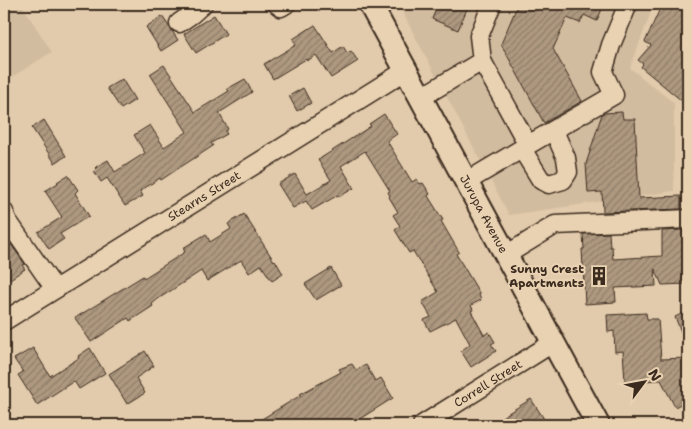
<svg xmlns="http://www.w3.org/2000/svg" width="692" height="429" viewBox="0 0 692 429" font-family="'Shantell Sans',sans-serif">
  <defs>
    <pattern id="building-hatch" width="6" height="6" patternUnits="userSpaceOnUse" patternTransform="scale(1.25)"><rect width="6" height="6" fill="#ae9980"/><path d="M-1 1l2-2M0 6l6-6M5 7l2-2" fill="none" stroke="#8f7d68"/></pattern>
  </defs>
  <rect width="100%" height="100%" fill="#e2cbac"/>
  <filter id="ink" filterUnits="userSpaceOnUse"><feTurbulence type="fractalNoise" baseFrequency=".02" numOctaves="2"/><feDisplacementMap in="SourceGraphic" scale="10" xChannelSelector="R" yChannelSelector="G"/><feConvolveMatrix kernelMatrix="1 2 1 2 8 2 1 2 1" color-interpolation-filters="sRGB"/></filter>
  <g filter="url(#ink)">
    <path fill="#d2bc9f" d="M 4,4 L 21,4 L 52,52 L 4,82 Z
      M 398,4 L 654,4 L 630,68 L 674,103 L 674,191 L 509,215 Z"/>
    <path fill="url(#building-hatch)" stroke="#3b2a1e" d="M 438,4 L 469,4 L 458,30 L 432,19 Z
      M 518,4 L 604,4 L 597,21 L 584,15 L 580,23 L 567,18 L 553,49 L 582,101 L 544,123 L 501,44 Z
      M 662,4 L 688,4 L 688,106 L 641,67 L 643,64 L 638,60 L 651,45 L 645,42 Z
      M 214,15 L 226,34 L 196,53 L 184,34 Z
      M 162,16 L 178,40 L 161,51 L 146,27 Z
      M 315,25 L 333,53 L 343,46 L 347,53 L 351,51 L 358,61 L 331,78 L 316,55 L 307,61 L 306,59 L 273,79 L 264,64 L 296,45 L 293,39 Z
      M 164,65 L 195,112 L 229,91 L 227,89 L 245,79 L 252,92 L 219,113 L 228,129 L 225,131 L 227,134 L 211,143 L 213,146 L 176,170 L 161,180 L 160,178 L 140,191 L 143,196 L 125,206 L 107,178 L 101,182 L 94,171 L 97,168 L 96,167 L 108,160 L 115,172 L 145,153 L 134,135 L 150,125 L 164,147 L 187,132 L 150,74 Z
      M 122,79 L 135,100 L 121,109 L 107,88 Z
      M 303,88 L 311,103 L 297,111 L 289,96 Z
      M 622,112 L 623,119 L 635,119 L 639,198 L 681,196 L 681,209 L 603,212 L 602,192 L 588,193 L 586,164 L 602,114 L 604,113 Z
      M 384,114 L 397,134 L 387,141 L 412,182 L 417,179 L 420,184 L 423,183 L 430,194 L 428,196 L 443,220 L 441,221 L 459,252 L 456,254 L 480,294 L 479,295 L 481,300 L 471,305 L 473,310 L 471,311 L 484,335 L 489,332 L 495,342 L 491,344 L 496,351 L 471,367 L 461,351 L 470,344 L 456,318 L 430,331 L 424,320 L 431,317 L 422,302 L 438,292 L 413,251 L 409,253 L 395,230 L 400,226 L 393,215 L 398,212 L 389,197 L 390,196 L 388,192 L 390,191 L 365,151 L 341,166 L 354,188 L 339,197 L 338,195 L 312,210 L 306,201 L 293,208 L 278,184 L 295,174 L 307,194 L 331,180 L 318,160 L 371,126 L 369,124 Z
      M 44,120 L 66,156 L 55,163 L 32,128 Z
      M 68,175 L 78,190 L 75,193 L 89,216 L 60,234 L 64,239 L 49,249 L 38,232 L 62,217 L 45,191 L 58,183 L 57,182 Z
      M 244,214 L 274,261 L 275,260 L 283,274 L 272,281 L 261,265 L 249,273 L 241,260 L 207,281 L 201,271 L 158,299 L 152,304 L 153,306 L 130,321 L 128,318 L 91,342 L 75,318 L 143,276 L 144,278 L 185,252 L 183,248 L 206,234 L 210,242 L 231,229 L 228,224 Z
      M 682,230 L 687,230 L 688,244 L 684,244 L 686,284 L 662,285 L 655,269 L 656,286 L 615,288 L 616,302 L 585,304 L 582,249 L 584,249 L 583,234 L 609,233 L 610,247 L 612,247 L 613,259 L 662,256 L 662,231 Z
      M 10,243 L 25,264 L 22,265 L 25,269 L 4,283 L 4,247 Z
      M 331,268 L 341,285 L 316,300 L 305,284 Z
      M 688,311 L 688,349 L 675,317 Z
      M 646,313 L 647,319 L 658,319 L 661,359 L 688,358 L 688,400 L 675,407 L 661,380 L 625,382 L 623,351 L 615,352 L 614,331 L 608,332 L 607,315 Z
      M 33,348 L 50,376 L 79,358 L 78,356 L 90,348 L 105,373 L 79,389 L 74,381 L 37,405 L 18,375 L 23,372 L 14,359 Z
      M 145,351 L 154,366 L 136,378 L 145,393 L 127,404 L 109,374 Z
      M 352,364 L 356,370 L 366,365 L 375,381 L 381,378 L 393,398 L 350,425 L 252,425 L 301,395 L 300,394 L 341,372 L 339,369 Z
      M 531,399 L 548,425 L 489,425 Z"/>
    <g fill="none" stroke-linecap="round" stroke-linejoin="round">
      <g stroke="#3b2a1e" stroke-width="21">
        <g id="minor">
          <path d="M 277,4 L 281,7 L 286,4"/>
          <path d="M 179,23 L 192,14 L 203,4"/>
          <path d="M 420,98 L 482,61 L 479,36 L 492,4"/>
          <path d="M 528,145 L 614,95 L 603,72 L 611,45 L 628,4"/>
          <path d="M 522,149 L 541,180 L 549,184 L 563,180 L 568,172 L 566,158 L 554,131"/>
          <path d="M 466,182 L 528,145 L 482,61"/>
          <path d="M 4,212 L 7,220 L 55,289"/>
          <path d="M 506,255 L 555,225 L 688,219"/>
          <path id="s1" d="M 4,321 L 405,71"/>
          <path id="s2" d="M 422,425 L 554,342"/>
        </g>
      </g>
      <g stroke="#3b2a1e" stroke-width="26">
        <g id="major">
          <path id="s3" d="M 370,4 L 598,425"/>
        </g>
      </g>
      <use href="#minor" stroke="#e9d2b2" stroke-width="18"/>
      <use href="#major" stroke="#e9d2b2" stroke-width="22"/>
    </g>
  </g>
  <defs>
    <g id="building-bare" transform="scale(1.5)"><path d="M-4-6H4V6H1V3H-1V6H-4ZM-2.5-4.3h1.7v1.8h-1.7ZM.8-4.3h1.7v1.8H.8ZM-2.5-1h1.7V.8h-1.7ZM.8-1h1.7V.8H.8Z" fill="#3b2a1e" stroke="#e9d2b2" stroke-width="2.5" paint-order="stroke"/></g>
  </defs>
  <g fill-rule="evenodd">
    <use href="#building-bare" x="599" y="276"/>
  </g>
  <g text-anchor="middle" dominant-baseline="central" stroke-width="4" stroke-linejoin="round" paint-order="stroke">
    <g font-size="12" fill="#3b2a1e" stroke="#e9d2b2">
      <text stroke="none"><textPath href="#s1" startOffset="236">Stearns Street</textPath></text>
      <text stroke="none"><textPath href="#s3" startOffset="239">Jurupa Avenue</textPath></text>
      <text stroke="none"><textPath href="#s2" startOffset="78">Correll Street</textPath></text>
    </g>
    <g font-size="12" font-weight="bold" fill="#3b2a1e" stroke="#e9d2b2" text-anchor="end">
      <text x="584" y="269">Sunny Crest<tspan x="584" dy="14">Apartments</tspan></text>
    </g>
  </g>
  <rect width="692" height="429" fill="none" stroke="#e9d2b2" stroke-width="20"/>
  <rect x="10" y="10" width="672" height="409" fill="none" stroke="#3b2a1e" stroke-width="2" filter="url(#ink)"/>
  <g transform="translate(644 382) rotate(58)" stroke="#e9d2b2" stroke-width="4" paint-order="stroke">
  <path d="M0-4L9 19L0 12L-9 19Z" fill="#3b2a1e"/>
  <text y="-8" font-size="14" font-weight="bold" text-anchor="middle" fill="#3b2a1e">N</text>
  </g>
</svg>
